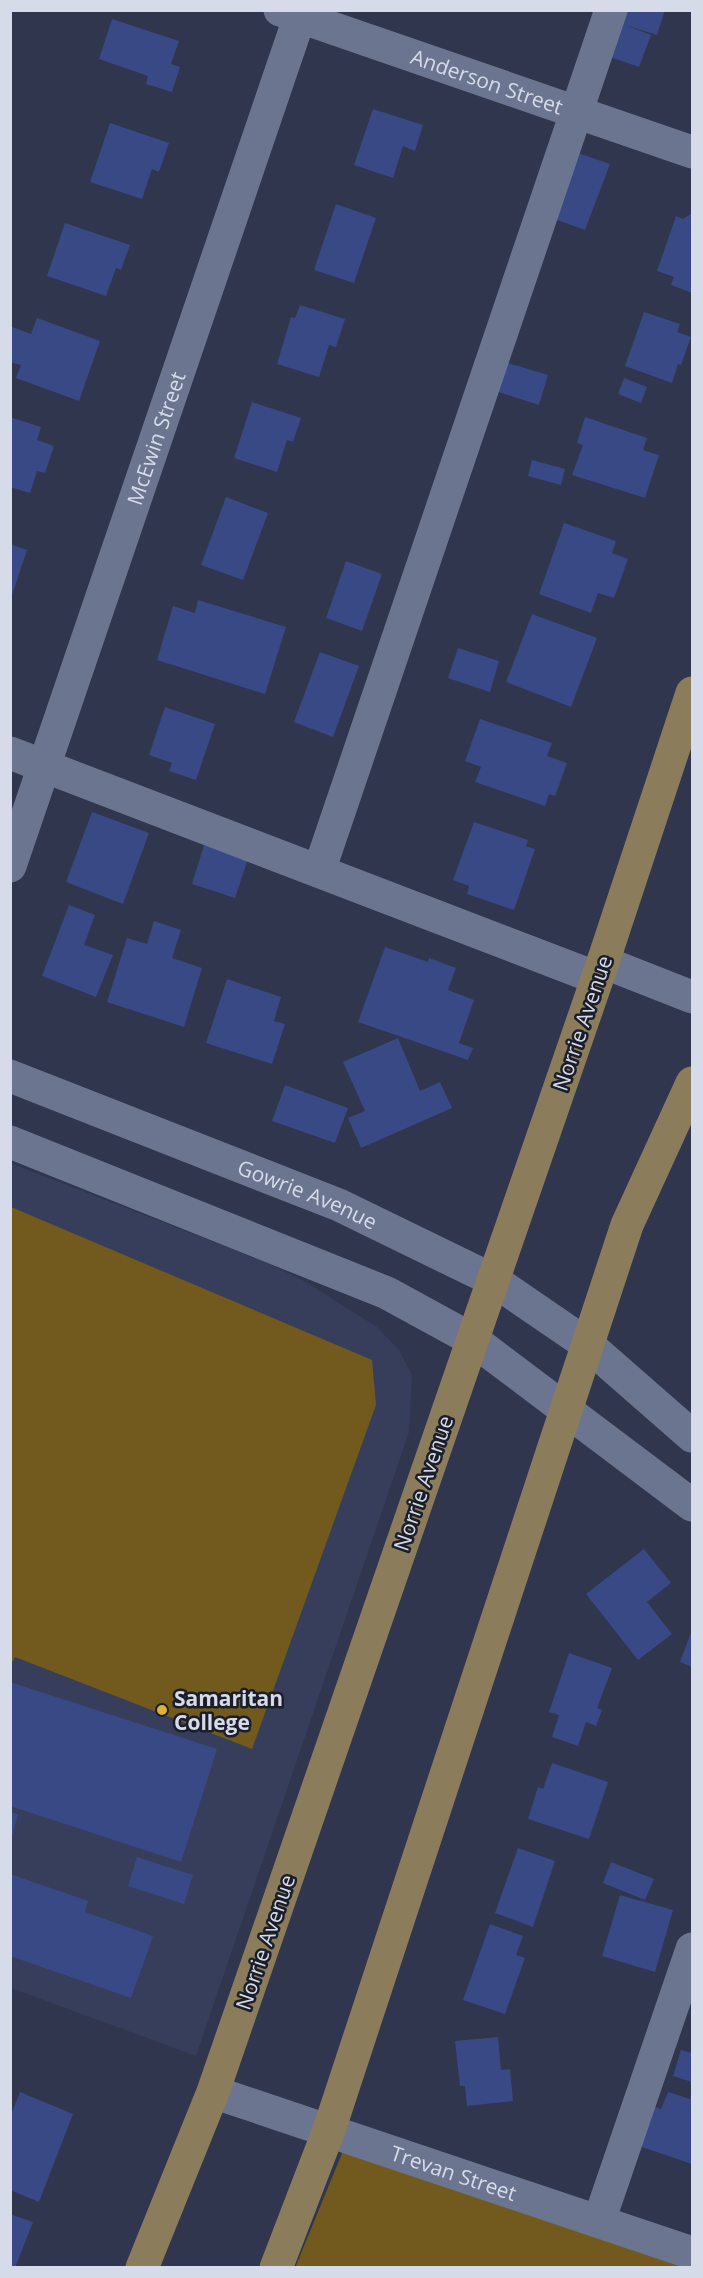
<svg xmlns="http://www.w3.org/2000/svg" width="703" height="2278" viewBox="0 0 703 2278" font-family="'Open Sans',sans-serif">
  <rect width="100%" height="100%" fill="#2f364d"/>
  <path fill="#363e5b" d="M 10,1163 L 263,1261 L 304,1281 L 377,1327 L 399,1350 L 412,1375 L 409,1432 L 196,2056 L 11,1988 Z"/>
  <path fill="#725a1e" d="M 11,1207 L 372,1360 L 376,1405 L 252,1749 L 15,1657 L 11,1664 Z
    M 343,2151 L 682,2267 L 295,2268 Z"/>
  <path fill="#394986" d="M 614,10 L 665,10 L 657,35 L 625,25 L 651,35 L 639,67 L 607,56 Z
    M 112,19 L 179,41 L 171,64 L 180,67 L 172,92 L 146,84 L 148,76 L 99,59 Z
    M 373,109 L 423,125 L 415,151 L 403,146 L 393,178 L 354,165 Z
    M 110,123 L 169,143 L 159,172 L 152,169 L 142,199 L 90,182 Z
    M 569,150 L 610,164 L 585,230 L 546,216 Z
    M 336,204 L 376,218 L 354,283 L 314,270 Z
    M 692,213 L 692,293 L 671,285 L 674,277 L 657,271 L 676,216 L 683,219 Z
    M 65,223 L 130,245 L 121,270 L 116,268 L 106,296 L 47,276 Z
    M 300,305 L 345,319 L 336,347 L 329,345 L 319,377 L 277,364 L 291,317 L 295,318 Z
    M 644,312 L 680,324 L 677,332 L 691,337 L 681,365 L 678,364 L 672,383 L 625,366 Z
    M 37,318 L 100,341 L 79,401 L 16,378 L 21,365 L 10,362 L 10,332 L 12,327 L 31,334 Z
    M 501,361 L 548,375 L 539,405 L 492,390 Z
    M 624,378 L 647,387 L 641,403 L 618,394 Z
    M 252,402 L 301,418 L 293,442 L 287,440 L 277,472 L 234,458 Z
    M 10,417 L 41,427 L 37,440 L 54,446 L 45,473 L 37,471 L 30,493 L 10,487 Z
    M 585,417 L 647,438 L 643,450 L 659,455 L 645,498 L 572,475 L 583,445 L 577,443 Z
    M 532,460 L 565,469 L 561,485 L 528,476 Z
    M 226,497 L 268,513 L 243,580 L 201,565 Z
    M 564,523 L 616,541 L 612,553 L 628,559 L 614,598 L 598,593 L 591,613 L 539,594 Z
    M 10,544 L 27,550 L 11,598 L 10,597 Z
    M 346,561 L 382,574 L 362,631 L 326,618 Z
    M 198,600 L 286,627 L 265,694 L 157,660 L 173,606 L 195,613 Z
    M 532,614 L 597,638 L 571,707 L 506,682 Z
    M 458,648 L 499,661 L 490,692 L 448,678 Z
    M 320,652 L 359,666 L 333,737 L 294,722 Z
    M 165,707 L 215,724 L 196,780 L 169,771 L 172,763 L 149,755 Z
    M 480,719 L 552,743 L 547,756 L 567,763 L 555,796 L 549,794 L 545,806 L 475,782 L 481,767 L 465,761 Z
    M 92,812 L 149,833 L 123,904 L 66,882 Z
    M 474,822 L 528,840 L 526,846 L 535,849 L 514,910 L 467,894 L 469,886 L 453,880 Z
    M 204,845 L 248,859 L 235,898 L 192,884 Z
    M 69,905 L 95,915 L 84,945 L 113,955 L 96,997 L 42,976 Z
    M 154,921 L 181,930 L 172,958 L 202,968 L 184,1027 L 107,1002 L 127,938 L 147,944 Z
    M 385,947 L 428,962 L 429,958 L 456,968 L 448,990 L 474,1000 L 459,1043 L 473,1048 L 468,1060 L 358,1022 Z
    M 227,979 L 281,997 L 274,1021 L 285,1024 L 272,1064 L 206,1043 Z
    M 398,1038 L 420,1091 L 440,1082 L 452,1108 L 361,1148 L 348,1118 L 365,1111 L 343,1062 Z
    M 285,1085 L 348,1108 L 335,1143 L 272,1121 Z
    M 644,1549 L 671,1583 L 647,1602 L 672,1634 L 638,1660 L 586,1594 Z
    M 692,1630 L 692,1667 L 680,1662 Z
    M 569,1653 L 612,1668 L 597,1708 L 602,1710 L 596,1726 L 586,1722 L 578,1746 L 552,1737 L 559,1715 L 549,1712 Z
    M 10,1682 L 217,1749 L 181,1862 L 10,1806 Z
    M 552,1763 L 608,1782 L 589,1839 L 528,1819 L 538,1787 L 543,1789 Z
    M 10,1812 L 18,1814 L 11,1840 L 10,1840 Z
    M 518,1848 L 555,1861 L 533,1927 L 495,1913 Z
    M 137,1857 L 193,1875 L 184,1904 L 128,1886 Z
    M 611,1862 L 654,1879 L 645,1900 L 603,1883 Z
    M 10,1874 L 88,1901 L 85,1912 L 153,1936 L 131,1998 L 10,1956 Z
    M 620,1895 L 673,1910 L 655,1972 L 602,1956 Z
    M 490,1924 L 523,1936 L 516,1955 L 525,1958 L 505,2014 L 463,2000 Z
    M 498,2037 L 501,2070 L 510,2069 L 513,2101 L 467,2106 L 465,2086 L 460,2086 L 455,2041 Z
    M 681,2050 L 692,2053 L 692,2082 L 673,2076 Z
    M 692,2091 L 692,2164 L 627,2142 L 640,2102 L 661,2109 L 668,2092 L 690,2099 Z
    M 20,2092 L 73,2114 L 39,2202 L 10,2190 L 10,2117 Z
    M 10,2214 L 33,2222 L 15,2268 L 10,2268 Z"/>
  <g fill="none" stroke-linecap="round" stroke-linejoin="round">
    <g stroke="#6c758f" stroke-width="33">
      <path id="s1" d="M 280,10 L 692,152"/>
      <path d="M 10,753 L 597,978"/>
      <path id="s2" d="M 10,866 L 302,10"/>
      <path d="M 319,871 L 611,10"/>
      <path d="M 603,962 L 692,997"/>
      <path id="s3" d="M 10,1076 L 339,1205 L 493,1280 L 588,1345 L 692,1436"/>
      <path d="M 10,1142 L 387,1293 L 473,1340 L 692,1505"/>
      <path id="s4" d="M 213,2092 L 692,2253"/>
      <path d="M 599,2221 L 692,1949"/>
    </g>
    <path stroke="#8b7c5c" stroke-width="33" d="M 142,2268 L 213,2092 L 603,962 L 692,693
      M 276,2268 L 329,2130 L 627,1225 L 692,1083"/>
  </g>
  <circle fill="#dfb034" stroke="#1b1e29" stroke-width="2" cx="162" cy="1710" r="6"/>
  <g text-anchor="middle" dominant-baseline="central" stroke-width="5" stroke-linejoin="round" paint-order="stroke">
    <g font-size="21" fill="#d6dbe9" stroke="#1b1e29">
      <text stroke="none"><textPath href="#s1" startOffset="219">Anderson Street</textPath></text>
      <text stroke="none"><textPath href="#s2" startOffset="452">McEwin Street</textPath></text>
      <text transform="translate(582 1023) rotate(-71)">Norrie Avenue</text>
      <text stroke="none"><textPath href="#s3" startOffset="320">Gowrie Avenue</textPath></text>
      <text transform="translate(423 1483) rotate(-71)">Norrie Avenue</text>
      <text transform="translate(265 1942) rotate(-71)">Norrie Avenue</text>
      <text stroke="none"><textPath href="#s4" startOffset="254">Trevan Street</textPath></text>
    </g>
    <g font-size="21" font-weight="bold" fill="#d6dbe9" stroke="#1b1e29" text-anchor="start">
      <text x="174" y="1698">Samaritan<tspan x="174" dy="24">College</tspan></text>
    </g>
  </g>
  <rect width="703" height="2278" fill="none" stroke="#d6dbe9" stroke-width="24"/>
</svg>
